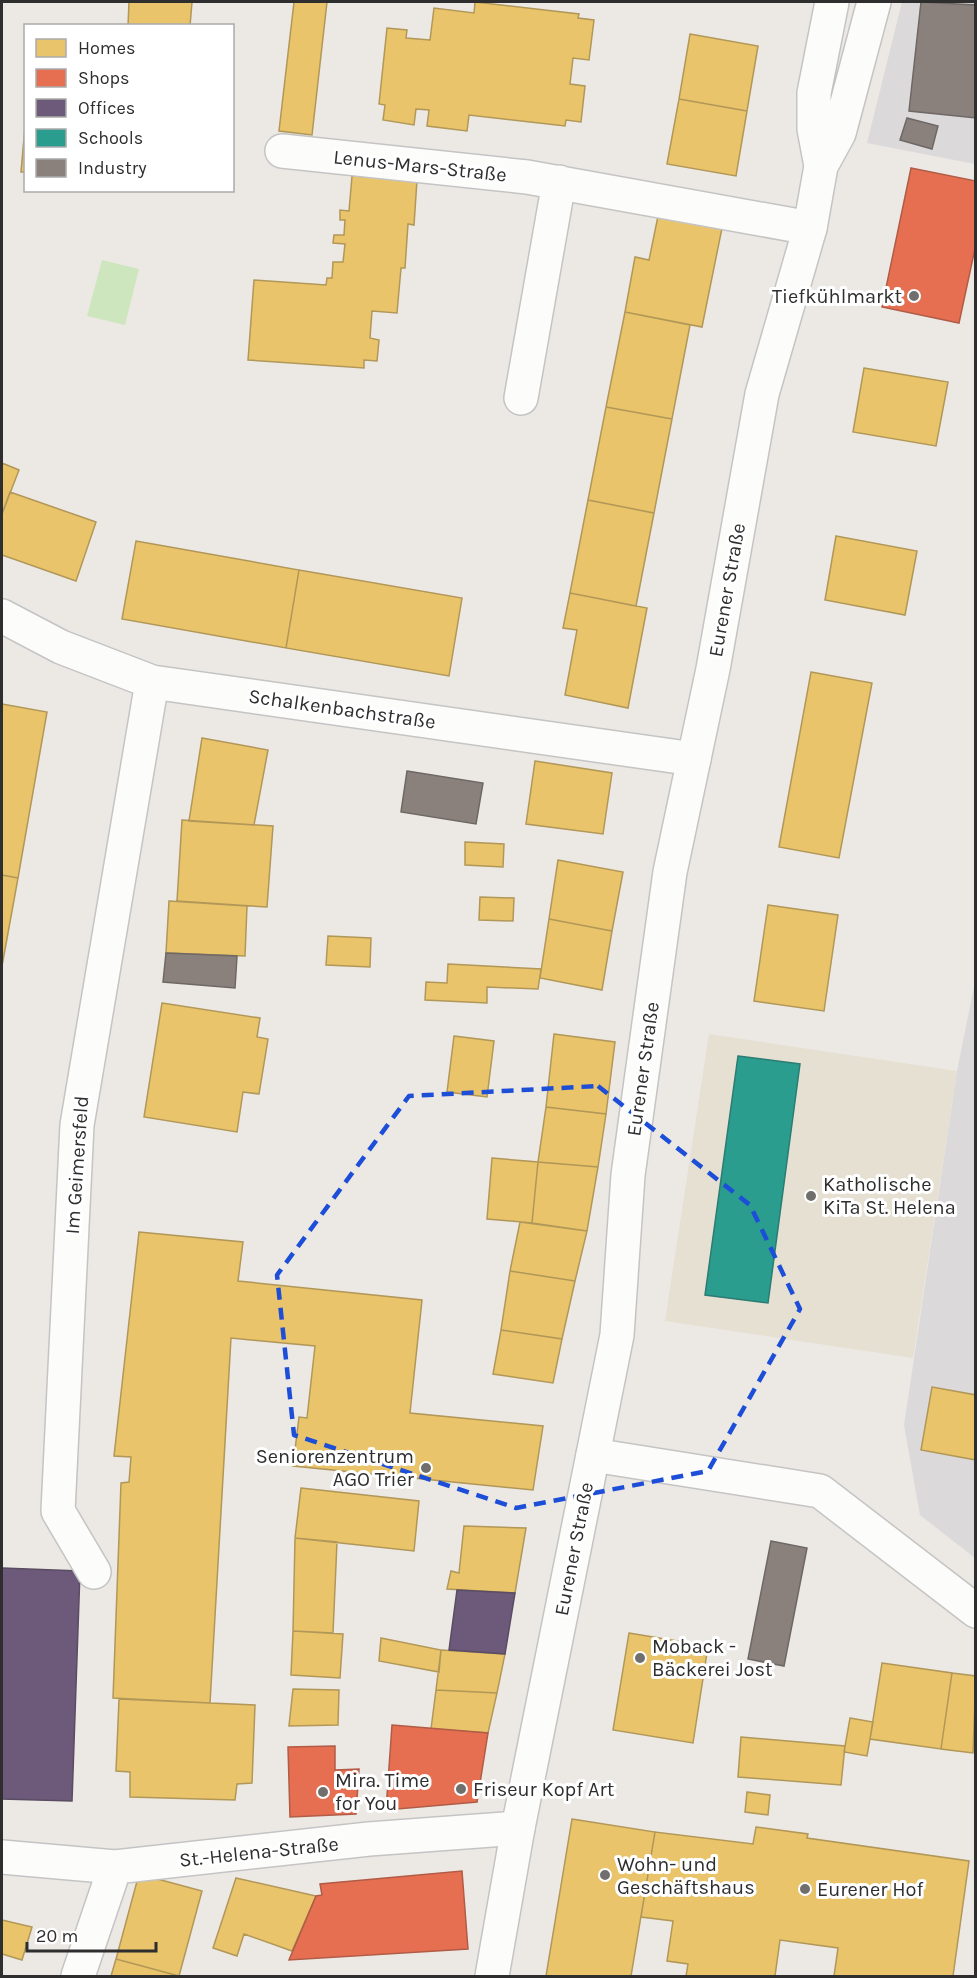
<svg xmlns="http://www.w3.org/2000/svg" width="977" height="1978" viewBox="0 0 977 1978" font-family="Karla,sans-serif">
  <rect width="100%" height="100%" fill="#ece8e4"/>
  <path fill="#dcd9db" d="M 902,2 L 975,2 L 975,164 L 867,143 Z
    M 975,982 L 975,1558 L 920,1515 L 904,1425 L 957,1071 Z"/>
  <path fill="#e6e0d3" d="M 709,1034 L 957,1071 L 913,1358 L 665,1321 Z"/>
  <path fill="#cee6be" d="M 102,260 L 139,269 L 125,325 L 87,316 Z"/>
  <path fill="#e9c46a" stroke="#b19758" stroke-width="1.5" d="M 129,2 L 192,2 L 190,26 L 128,26 Z
    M 294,2 L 327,2 L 312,135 L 279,131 Z
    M 475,2 L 579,14 L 578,18 L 594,20 L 589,60 L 573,58 L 570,84 L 585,86 L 581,122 L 566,120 L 565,126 L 469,115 L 467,131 L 427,126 L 429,110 L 416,109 L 414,125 L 383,120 L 385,105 L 379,104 L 387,28 L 407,30 L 406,38 L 430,40 L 434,8 L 474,13 Z
    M 690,34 L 758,46 L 747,111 L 679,99 Z
    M 679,99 L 747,111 L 736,176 L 667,164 Z
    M 26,115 L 26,172 L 21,172 Z
    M 352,176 L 417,180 L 414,225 L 408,224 L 405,268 L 401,268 L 397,313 L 372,311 L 370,338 L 379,340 L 377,361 L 364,360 L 364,368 L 248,360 L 254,280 L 326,285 L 327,278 L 332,278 L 333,262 L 343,262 L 345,244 L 333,243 L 334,235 L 344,235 L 345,220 L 340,220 L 340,210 L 349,211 Z
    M 658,216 L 722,228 L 702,327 L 625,312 L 635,257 L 649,260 Z
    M 625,312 L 690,325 L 672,419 L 606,407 Z
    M 864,368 L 948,382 L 936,446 L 853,432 Z
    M 606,407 L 672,419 L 654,513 L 588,500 Z
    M 2,463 L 19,470 L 2,514 Z
    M 10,492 L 96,522 L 76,581 L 2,555 L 2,514 Z
    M 588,500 L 654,513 L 636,606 L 570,593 Z
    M 836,536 L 917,551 L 905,615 L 825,600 Z
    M 136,541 L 299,570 L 286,648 L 122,619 Z
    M 299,570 L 462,598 L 449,676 L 286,648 Z
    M 570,593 L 647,608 L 628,708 L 565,695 L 577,630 L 563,628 Z
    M 811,672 L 872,683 L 839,858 L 779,847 Z
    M 2,704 L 47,712 L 18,878 L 2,875 Z
    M 202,738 L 268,750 L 254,825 L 189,821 Z
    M 535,761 L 612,773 L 603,834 L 526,824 Z
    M 182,820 L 273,826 L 267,907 L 177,901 Z
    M 465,842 L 504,844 L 503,867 L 465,865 Z
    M 558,860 L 623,872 L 612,931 L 549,919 Z
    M 2,875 L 18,878 L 2,966 Z
    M 480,897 L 514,898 L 513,921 L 479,920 Z
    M 169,901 L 247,906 L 245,956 L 166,953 Z
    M 768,905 L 838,915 L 824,1011 L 754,1001 Z
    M 549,919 L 612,931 L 602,990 L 540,978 Z
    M 328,936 L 371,938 L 370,967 L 326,965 Z
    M 448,964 L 541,969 L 538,989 L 487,987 L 487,1003 L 425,1000 L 426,982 L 447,983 Z
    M 162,1003 L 260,1018 L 257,1037 L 268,1039 L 259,1094 L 243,1092 L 237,1132 L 144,1117 Z
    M 554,1034 L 615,1042 L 606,1114 L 546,1107 Z
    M 454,1036 L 494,1041 L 487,1097 L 447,1092 Z
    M 546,1107 L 606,1114 L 598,1167 L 538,1162 Z
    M 492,1158 L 538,1162 L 532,1223 L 487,1219 Z
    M 538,1162 L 598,1167 L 587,1231 L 532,1223 Z
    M 520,1222 L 587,1231 L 575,1281 L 510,1271 Z
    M 139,1232 L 243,1242 L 238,1281 L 422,1300 L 410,1413 L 543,1426 L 533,1490 L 293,1466 L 299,1417 L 307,1418 L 315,1346 L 231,1338 L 210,1703 L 113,1698 L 121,1483 L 129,1482 L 131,1457 L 114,1456 Z
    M 510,1271 L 575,1281 L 562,1339 L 501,1330 Z
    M 501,1330 L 562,1339 L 553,1383 L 493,1374 Z
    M 932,1387 L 976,1395 L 976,1460 L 921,1450 Z
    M 301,1488 L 419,1501 L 414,1551 L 295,1538 Z
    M 464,1526 L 526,1528 L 515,1593 L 447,1589 L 451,1571 L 459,1573 Z
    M 295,1538 L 337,1542 L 333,1633 L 293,1631 Z
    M 293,1631 L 343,1634 L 340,1678 L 291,1675 Z
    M 629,1633 L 708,1646 L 693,1743 L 613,1730 Z
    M 381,1638 L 441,1650 L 439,1672 L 379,1661 Z
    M 441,1650 L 505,1654 L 497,1693 L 436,1690 Z
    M 882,1663 L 952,1673 L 941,1749 L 870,1739 Z
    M 952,1673 L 976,1676 L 973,1753 L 941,1749 Z
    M 293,1689 L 339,1690 L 338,1725 L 289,1726 Z
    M 436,1690 L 497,1693 L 488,1733 L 431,1729 Z
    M 119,1699 L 255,1705 L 252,1783 L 237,1784 L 235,1800 L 130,1797 L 130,1772 L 116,1771 Z
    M 850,1718 L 873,1722 L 867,1756 L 844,1752 Z
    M 741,1737 L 845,1746 L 841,1785 L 738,1777 Z
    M 747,1792 L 770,1795 L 768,1815 L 745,1812 Z
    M 572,1819 L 655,1832 L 631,1976 L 546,1976 Z
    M 756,1827 L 808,1834 L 807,1838 L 969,1861 L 953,1976 L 834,1976 L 838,1948 L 780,1940 L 775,1976 L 686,1976 L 688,1964 L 667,1961 L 673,1921 L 641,1917 L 655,1832 L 753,1844 Z
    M 139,1874 L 202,1891 L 179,1976 L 116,1959 Z
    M 236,1878 L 316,1896 L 292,1951 L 244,1934 L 237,1956 L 213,1948 Z
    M 2,1920 L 32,1927 L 22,1960 L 2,1954 Z
    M 116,1959 L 179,1976 L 111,1976 Z"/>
  <path fill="#e76f51" stroke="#b05c46" stroke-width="1.5" d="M 911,168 L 976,181 L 976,244 L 959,323 L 882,307 Z
    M 392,1725 L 488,1733 L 477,1802 L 386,1810 Z
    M 335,1746 L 335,1770 L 359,1769 L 356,1814 L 290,1817 L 288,1747 Z
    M 462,1871 L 468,1949 L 289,1960 L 316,1896 L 322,1895 L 320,1884 Z"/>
  <path fill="#6d597a" stroke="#5a4c63" stroke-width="1.5" d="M 2,1568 L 80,1571 L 72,1801 L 2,1799 Z
    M 457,1590 L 515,1593 L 505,1654 L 449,1650 Z"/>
  <path fill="#2a9d8f" stroke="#2b7c72" stroke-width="1.5" d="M 738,1056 L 800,1064 L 768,1303 L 705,1295 Z"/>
  <path fill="#8a817c" stroke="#6e6865" stroke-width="1.5" d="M 921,2 L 976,5 L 976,118 L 909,111 Z
    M 907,118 L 938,126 L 932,149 L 900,140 Z
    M 407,771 L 483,783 L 476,824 L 401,812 Z
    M 166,953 L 237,956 L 235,988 L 163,982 Z
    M 771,1541 L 807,1548 L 784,1666 L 748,1659 Z"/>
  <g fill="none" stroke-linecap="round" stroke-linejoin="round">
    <g stroke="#c5c4c5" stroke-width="36">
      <path id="minor" d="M 282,151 L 527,177 L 810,228
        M 521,398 L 559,182
        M 2,616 L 61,647 L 152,682 L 694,759
        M 593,1455 L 820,1491 L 976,1611
        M 94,1572 L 58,1511 L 77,1125 L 152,682
        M 2,1857 L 115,1867 L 369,1839 L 518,1828
        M 78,1976 L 115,1867"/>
    </g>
    <g stroke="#c5c4c5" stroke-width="36">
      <path id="tertiary" d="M 821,166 L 814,129 L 814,93 L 832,2
        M 492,1976 L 518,1828 L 617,1335 L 628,1175 L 670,872 L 713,669 L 762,394 L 810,228 L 821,166 L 839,133 L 874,2"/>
    </g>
    <use href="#minor" stroke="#fcfcfb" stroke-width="33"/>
    <use href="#tertiary" stroke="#fcfcfb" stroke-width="33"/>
  </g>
  <path fill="none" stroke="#1d4ed8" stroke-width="4.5" stroke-dasharray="12 8" stroke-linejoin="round" d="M 598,1086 L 750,1205 L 800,1309 L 708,1471 L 516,1508 L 294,1435 L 277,1275 L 409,1096 Z"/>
  <g fill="#706f6e" stroke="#fff" stroke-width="2">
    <circle cx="914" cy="296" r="6"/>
    <circle cx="811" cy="1196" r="6"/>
    <circle cx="426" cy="1468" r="6"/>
    <circle cx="640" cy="1658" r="6"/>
    <circle cx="461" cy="1789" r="6"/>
    <circle cx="323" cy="1792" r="6"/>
    <circle cx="605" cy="1875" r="6"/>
    <circle cx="805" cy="1889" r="6"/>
  </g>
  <g text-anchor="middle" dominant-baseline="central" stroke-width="6" stroke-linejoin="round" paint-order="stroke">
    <g font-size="20" fill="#2e2e2e" stroke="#fff">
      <text transform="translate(420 166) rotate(6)">Lenus-Mars-Straße</text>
      <text transform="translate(727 590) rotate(-80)">Eurener Straße</text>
      <text transform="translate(342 709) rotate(8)">Schalkenbachstraße</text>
      <text transform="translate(643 1069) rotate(-82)">Eurener Straße</text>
      <text transform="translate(77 1165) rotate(-86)">Im Geimersfeld</text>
      <text transform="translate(574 1549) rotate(-79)">Eurener Straße</text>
      <text transform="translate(259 1852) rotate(-6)">St.-Helena-Straße</text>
    </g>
    <g font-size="20" fill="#2e2e2e" stroke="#fff" text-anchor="start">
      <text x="902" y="296" text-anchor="end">Tiefkühlmarkt</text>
      <text x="823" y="1184">Katholische<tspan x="823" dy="23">KiTa St. Helena</tspan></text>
      <text x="414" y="1456" text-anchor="end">Seniorenzentrum<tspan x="414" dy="23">AGO Trier</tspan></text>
      <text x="652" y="1646">Moback -<tspan x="652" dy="23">Bäckerei Jost</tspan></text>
      <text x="335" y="1780">Mira. Time<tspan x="335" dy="23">for You</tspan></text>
      <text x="473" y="1789">Friseur Kopf Art</text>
      <text x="617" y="1864">Wohn- und<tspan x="617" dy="23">Geschäftshaus</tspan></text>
      <text x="817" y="1889">Eurener Hof</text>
    </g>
  </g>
  <rect width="977" height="1978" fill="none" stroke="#2e2e2e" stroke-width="6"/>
  <rect x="24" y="24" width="210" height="168" fill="#ffffff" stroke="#ababab" stroke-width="1.5"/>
  <rect x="36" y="39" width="30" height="18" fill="#e9c46a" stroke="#ababab" stroke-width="1.5"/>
  <text x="78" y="54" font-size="18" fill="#2e2e2e">Homes</text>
  <rect x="36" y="69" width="30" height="18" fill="#e76f51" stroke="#ababab" stroke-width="1.5"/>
  <text x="78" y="84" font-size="18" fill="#2e2e2e">Shops</text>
  <rect x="36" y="99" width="30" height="18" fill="#6d597a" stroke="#ababab" stroke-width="1.5"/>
  <text x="78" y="114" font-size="18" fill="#2e2e2e">Offices</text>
  <rect x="36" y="129" width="30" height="18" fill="#2a9d8f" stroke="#ababab" stroke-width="1.5"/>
  <text x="78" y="144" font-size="18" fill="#2e2e2e">Schools</text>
  <rect x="36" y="159" width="30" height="18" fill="#8a817c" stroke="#ababab" stroke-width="1.5"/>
  <text x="78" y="174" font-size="18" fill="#2e2e2e">Industry</text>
  <path d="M27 1942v9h129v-9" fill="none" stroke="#2e2e2e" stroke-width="3"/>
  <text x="36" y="1942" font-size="18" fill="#2e2e2e" stroke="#ffffff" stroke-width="4.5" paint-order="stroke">20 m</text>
</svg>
